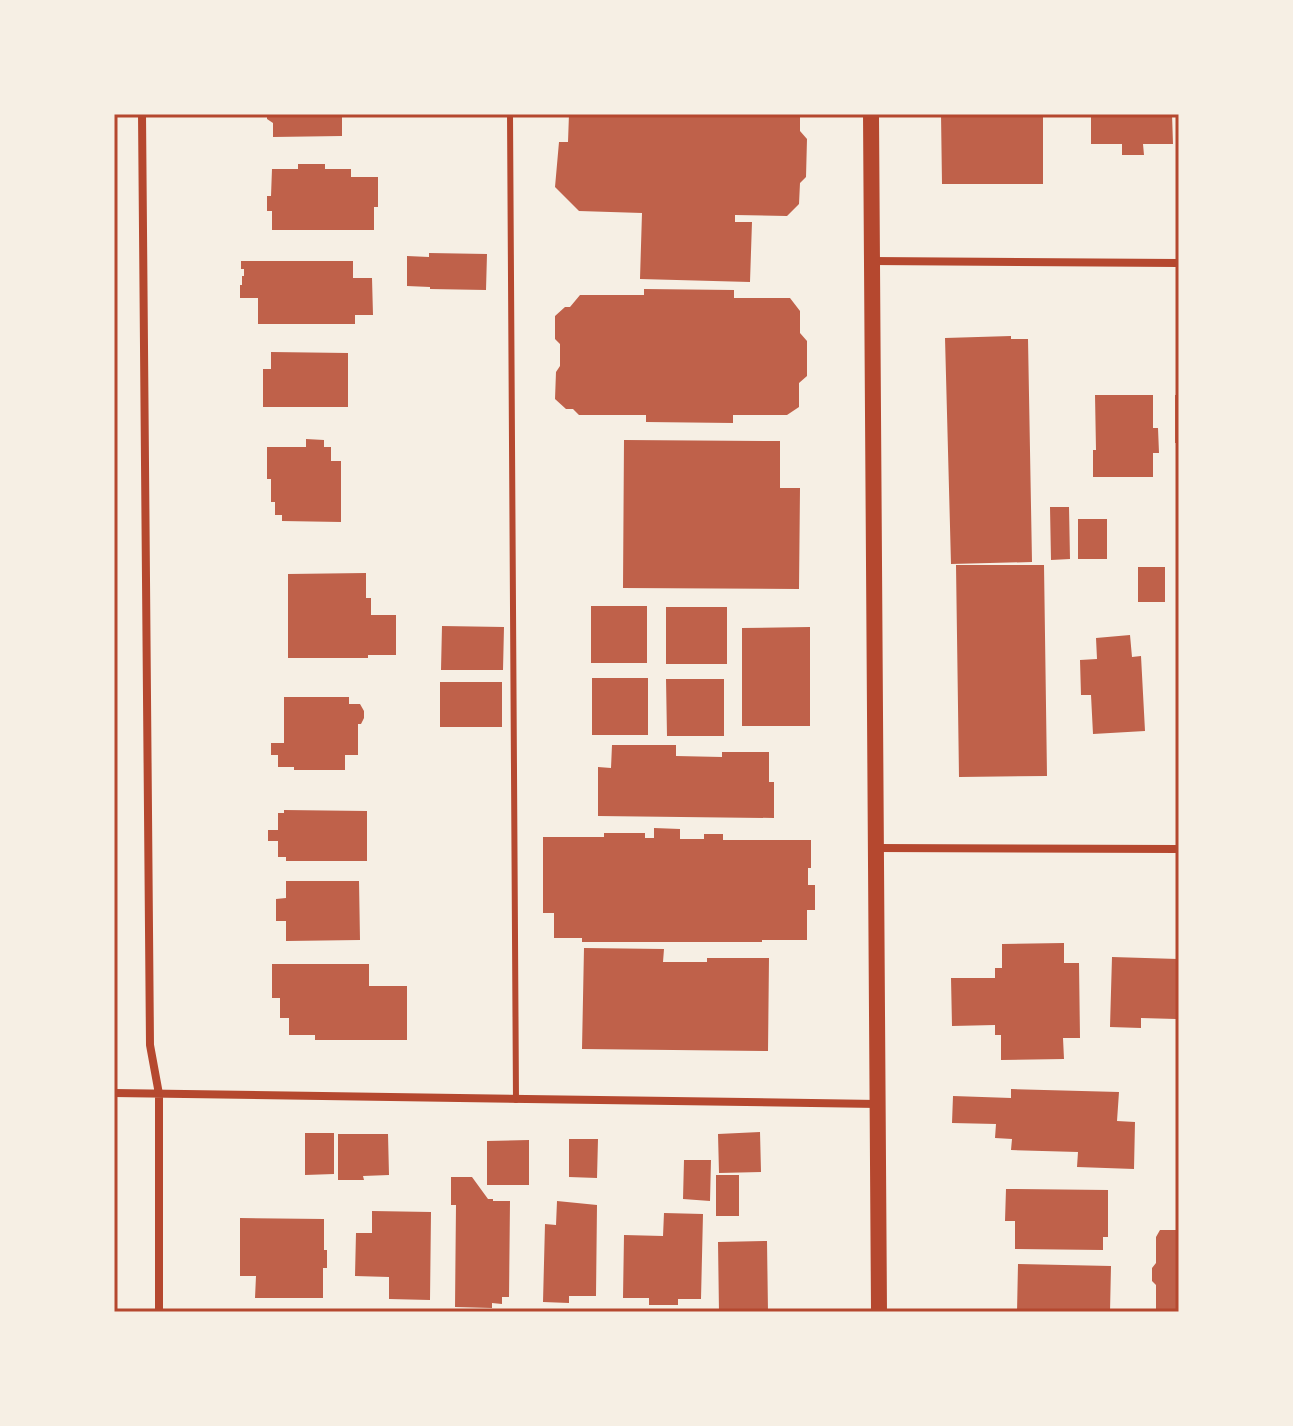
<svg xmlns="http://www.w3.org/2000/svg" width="1293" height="1426" viewBox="0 0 1293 1426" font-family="'Public Sans',sans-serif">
  <rect width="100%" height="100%" fill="#f6efe4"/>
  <path fill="#bf614a" d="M 267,114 L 342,114 L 342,136 L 273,137 L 273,123 L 267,119 Z
    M 569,114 L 800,114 L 800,131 L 807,139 L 806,177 L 800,183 L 799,204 L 787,216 L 735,215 L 735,222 L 752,222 L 750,282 L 640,279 L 642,213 L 579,211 L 555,187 L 559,142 L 568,142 Z
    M 941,114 L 1043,114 L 1043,184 L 942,184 Z
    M 1091,114 L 1172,114 L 1173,144 L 1143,144 L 1144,155 L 1122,155 L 1122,144 L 1091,144 Z
    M 298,164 L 325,164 L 325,169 L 351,169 L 351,177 L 378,177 L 378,207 L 374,207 L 374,230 L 272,230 L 272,211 L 267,211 L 267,196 L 271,196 L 272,169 L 298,169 Z
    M 429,253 L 487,254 L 486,290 L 430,289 L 430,287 L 407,286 L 407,256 L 429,257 Z
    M 241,261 L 353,261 L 353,278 L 372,278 L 373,315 L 355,315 L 355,324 L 258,324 L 258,298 L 240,298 L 240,285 L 242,285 L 242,276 L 244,276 L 244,269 L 241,269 Z
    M 644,289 L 734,290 L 734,298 L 790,298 L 800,311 L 800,333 L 807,341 L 807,376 L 799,383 L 799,407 L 787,415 L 733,415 L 733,423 L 646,422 L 646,415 L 579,415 L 573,409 L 566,409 L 555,399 L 556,372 L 560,366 L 560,344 L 555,339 L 555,316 L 565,307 L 570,307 L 580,295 L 644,295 Z
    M 1011,336 L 1011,339 L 1028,339 L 1032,562 L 951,564 L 945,338 Z
    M 271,352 L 348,353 L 348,407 L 263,407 L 263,369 L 271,369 Z
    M 1095,395 L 1153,395 L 1153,428 L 1158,428 L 1159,453 L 1153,453 L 1153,477 L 1093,477 L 1093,450 L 1096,450 Z
    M 1175,395 L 1179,395 L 1179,443 L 1175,443 Z
    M 306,439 L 324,440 L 324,447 L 331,447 L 331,461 L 341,461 L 341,522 L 282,521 L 282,515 L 275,515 L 275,502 L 271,502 L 271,479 L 267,479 L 267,447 L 306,447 Z
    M 624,440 L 780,441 L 780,488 L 800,488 L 799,589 L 623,588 Z
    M 1050,507 L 1069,507 L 1070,559 L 1051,560 Z
    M 1078,519 L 1107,519 L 1107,559 L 1078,559 Z
    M 956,565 L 1044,565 L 1047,776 L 959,777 Z
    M 1138,567 L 1165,567 L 1165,602 L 1138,602 Z
    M 366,573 L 366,598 L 371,598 L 371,615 L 396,615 L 396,655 L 368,655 L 368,658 L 288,658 L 288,574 Z
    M 591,606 L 647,606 L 647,663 L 591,663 Z
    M 666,607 L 727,607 L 727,664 L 666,664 Z
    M 442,626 L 504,627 L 503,670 L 441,670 Z
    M 810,627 L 810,726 L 742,726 L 742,628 Z
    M 1130,635 L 1132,657 L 1141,656 L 1145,731 L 1093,734 L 1091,695 L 1081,695 L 1080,660 L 1097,659 L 1096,638 Z
    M 592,678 L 648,678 L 648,735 L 592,735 Z
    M 666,679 L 724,679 L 724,736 L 667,736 Z
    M 440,682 L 502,682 L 502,727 L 440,727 Z
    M 284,697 L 349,697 L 349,704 L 360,704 L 364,711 L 364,718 L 361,724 L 358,724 L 358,755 L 345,755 L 345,770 L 294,770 L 294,767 L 278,767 L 278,755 L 271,755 L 271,743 L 284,743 Z
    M 612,745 L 676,745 L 676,756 L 722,757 L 722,752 L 769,752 L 769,782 L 774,782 L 774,818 L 598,816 L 598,767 L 611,768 Z
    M 284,810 L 367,811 L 367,861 L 286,861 L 286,857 L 278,857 L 278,841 L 268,841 L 268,830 L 278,830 L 278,813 L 284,813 Z
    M 654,828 L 680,829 L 680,839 L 704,839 L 704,834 L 723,834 L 723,840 L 811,840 L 811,868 L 808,868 L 808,885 L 815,885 L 815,910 L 807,910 L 807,940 L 762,940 L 762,942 L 582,942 L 582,938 L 554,938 L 554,913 L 543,913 L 543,837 L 604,837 L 604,833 L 645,833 L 645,838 L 654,838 Z
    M 286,881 L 359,881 L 360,940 L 286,941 L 286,921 L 276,921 L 276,899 L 286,898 Z
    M 1064,943 L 1064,963 L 1079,963 L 1080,1038 L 1063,1038 L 1064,1059 L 1001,1060 L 1001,1035 L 995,1035 L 995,1025 L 952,1026 L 951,978 L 995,978 L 995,968 L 1002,968 L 1002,944 Z
    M 584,948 L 664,949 L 663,962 L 707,962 L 707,958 L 769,958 L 768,1051 L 582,1049 Z
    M 1112,957 L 1178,959 L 1176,1019 L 1141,1018 L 1141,1028 L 1110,1027 Z
    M 272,964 L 369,964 L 369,986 L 407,986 L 407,1040 L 315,1040 L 315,1035 L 289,1035 L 289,1018 L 280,1018 L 280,998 L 272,998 Z
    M 1011,1089 L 1119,1092 L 1117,1121 L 1135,1122 L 1134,1169 L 1077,1167 L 1078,1152 L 1011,1150 L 1012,1139 L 995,1138 L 996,1124 L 952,1123 L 953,1096 L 1011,1098 Z
    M 760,1132 L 761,1172 L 719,1173 L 718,1134 Z
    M 305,1133 L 334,1133 L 334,1174 L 305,1175 Z
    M 338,1134 L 388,1134 L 389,1175 L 363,1176 L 364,1180 L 338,1180 Z
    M 569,1139 L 598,1139 L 597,1178 L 569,1177 Z
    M 529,1140 L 529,1185 L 487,1185 L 487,1141 Z
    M 684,1160 L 711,1160 L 710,1201 L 683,1199 Z
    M 716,1175 L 739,1175 L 739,1216 L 716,1216 Z
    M 451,1177 L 472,1177 L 488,1199 L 493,1199 L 493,1201 L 510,1201 L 509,1297 L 502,1297 L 502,1304 L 492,1303 L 492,1308 L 455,1307 L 456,1205 L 451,1205 Z
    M 1006,1189 L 1108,1190 L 1108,1237 L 1103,1237 L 1103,1250 L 1015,1249 L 1015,1221 L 1005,1221 Z
    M 557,1201 L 597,1205 L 596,1296 L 569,1296 L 569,1303 L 543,1302 L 545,1224 L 556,1225 Z
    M 372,1211 L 431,1212 L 430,1300 L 389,1299 L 389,1277 L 355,1276 L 356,1233 L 372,1233 Z
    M 664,1213 L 703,1214 L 701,1299 L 678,1299 L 678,1305 L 649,1305 L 649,1298 L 623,1298 L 624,1235 L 663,1236 Z
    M 240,1218 L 324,1219 L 324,1250 L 327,1250 L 327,1268 L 323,1268 L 323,1298 L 255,1298 L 256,1276 L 240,1276 Z
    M 1160,1230 L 1179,1230 L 1179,1312 L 1156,1312 L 1156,1285 L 1152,1281 L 1152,1268 L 1156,1263 L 1156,1237 Z
    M 767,1241 L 768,1312 L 719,1312 L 718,1242 Z
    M 1018,1264 L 1111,1266 L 1110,1312 L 1017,1312 Z"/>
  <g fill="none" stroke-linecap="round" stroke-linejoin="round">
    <path stroke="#b5482f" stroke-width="6" d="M 510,114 L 516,1100"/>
    <path stroke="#b5482f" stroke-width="8" d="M 142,114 L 150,1045 L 159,1094 L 159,1312
      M 872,261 L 1179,263
      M 876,848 L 1179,849
      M 114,1093 L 878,1104"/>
    <path stroke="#b5482f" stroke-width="16" d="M 871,114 L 879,1312"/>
  </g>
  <rect width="1293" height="1426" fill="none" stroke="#f6efe4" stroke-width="232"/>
  <rect x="116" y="116" width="1061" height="1194" fill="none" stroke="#b5482f" stroke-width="3"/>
</svg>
